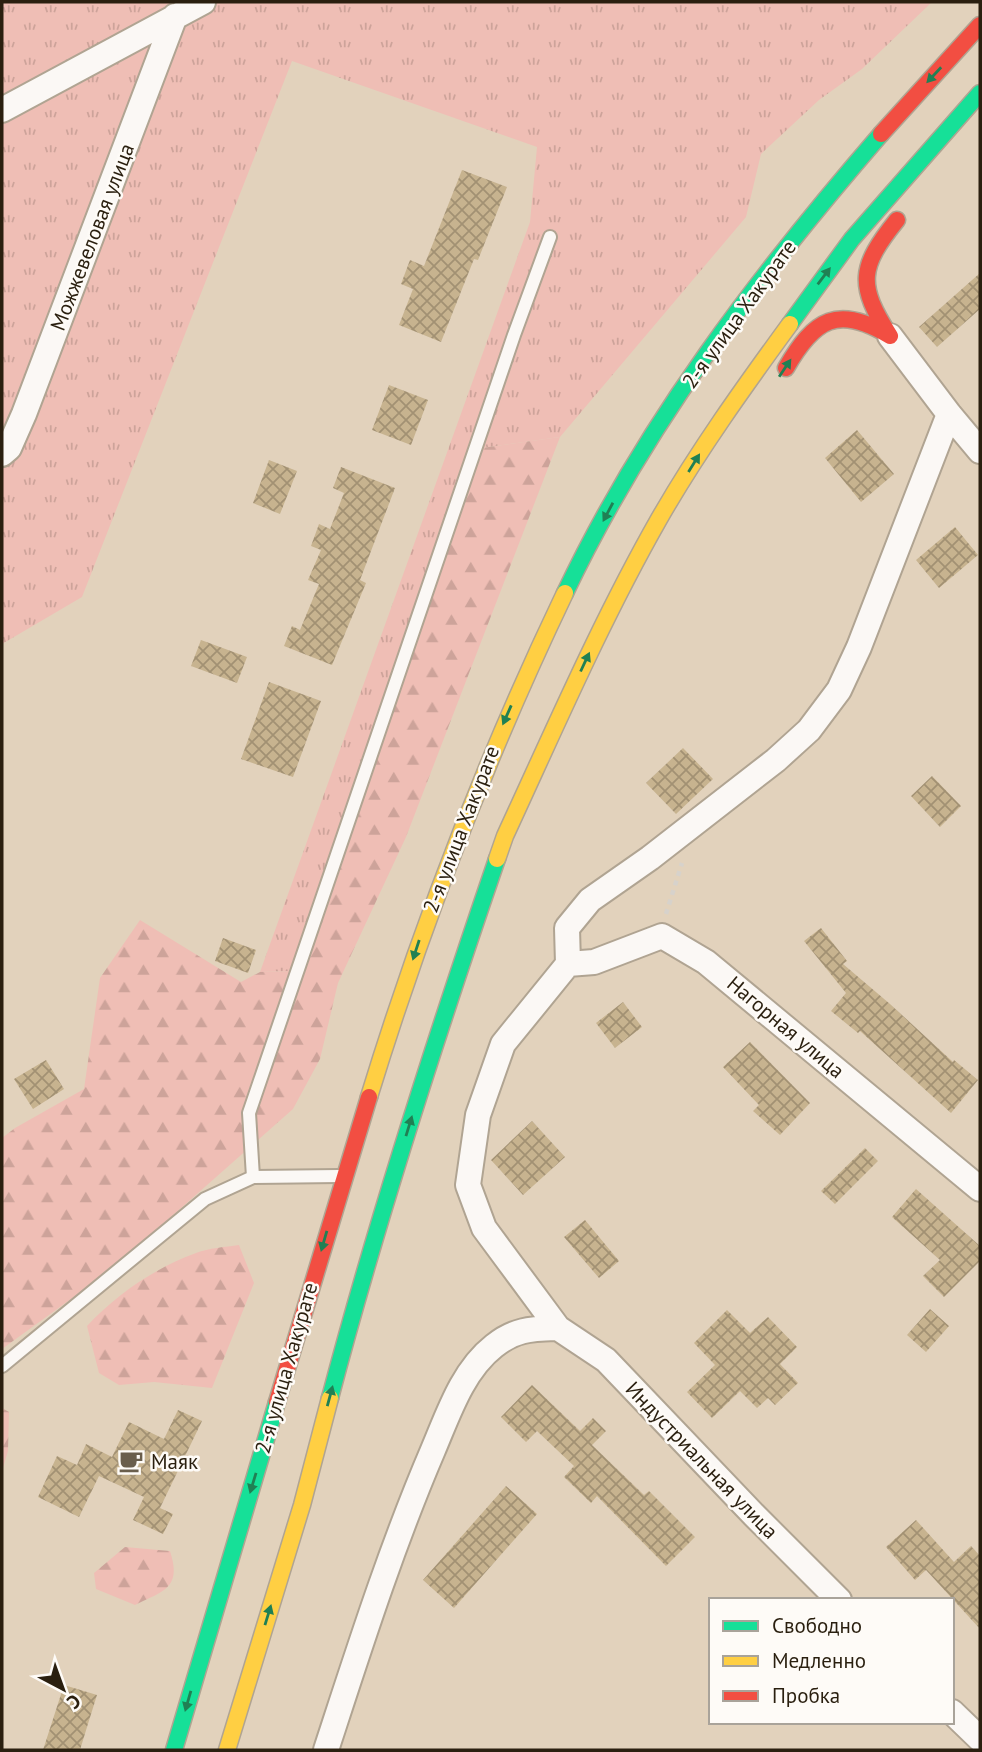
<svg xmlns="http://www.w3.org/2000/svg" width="982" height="1752" viewBox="0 0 982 1752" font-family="'PT Sans',sans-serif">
  <defs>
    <pattern id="grass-tufts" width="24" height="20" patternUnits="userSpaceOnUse" patternTransform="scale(1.75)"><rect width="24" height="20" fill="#efbeb5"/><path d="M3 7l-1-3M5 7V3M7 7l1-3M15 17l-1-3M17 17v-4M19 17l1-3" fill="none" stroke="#cda39a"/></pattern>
    <pattern id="forest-firs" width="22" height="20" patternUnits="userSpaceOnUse" patternTransform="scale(1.75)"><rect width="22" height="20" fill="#efbeb5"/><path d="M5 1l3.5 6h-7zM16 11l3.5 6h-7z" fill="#cda39a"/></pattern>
    <pattern id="building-cross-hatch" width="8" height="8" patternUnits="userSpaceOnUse" patternTransform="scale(1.75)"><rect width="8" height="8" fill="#c7b38f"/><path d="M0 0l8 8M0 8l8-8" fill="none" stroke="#a29173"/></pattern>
  </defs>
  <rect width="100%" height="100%" fill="#e2d2bc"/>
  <path fill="url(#grass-tufts)" d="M 2,2 L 932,2 L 862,69 L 819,100 L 761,154 L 746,217 L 560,437 L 482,448 L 293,971 L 260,972 L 530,222 L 537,147 L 292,61 L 82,597 L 2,644 Z"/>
  <path fill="url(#forest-firs)" d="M 560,437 L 406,837 L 338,983 L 320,1059 L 293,1109 L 111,1270 L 2,1349 L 2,1138 L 15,1128 L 84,1089 L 100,978 L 140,920 L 241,982 L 260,972 L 293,971 L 482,448 Z
    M 239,1245 L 254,1283 L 212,1388 L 154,1382 L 119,1385 L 99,1373 L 87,1326 C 117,1294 155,1268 196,1253 C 209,1248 225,1247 239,1245 Z
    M 2,1408 L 9,1412 L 8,1451 L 2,1471 Z
    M 125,1547 L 170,1551 C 182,1588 164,1591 135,1605 L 96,1589 L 94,1573 Z"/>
  <path fill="url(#building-cross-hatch)" d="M 462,170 L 507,187 L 478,260 L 474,259 L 441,342 L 399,325 L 413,289 L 401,284 L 410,260 L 424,266 Z
    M 980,273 L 980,309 L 937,347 L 919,327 Z
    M 389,385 L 428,400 L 411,445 L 372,430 Z
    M 857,430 L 894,474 L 861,502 L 825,458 Z
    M 269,460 L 297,471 L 280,514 L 253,503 Z
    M 341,467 L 395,488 L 360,580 L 366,583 L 332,665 L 284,646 L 292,626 L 300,630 L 319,584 L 308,580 L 321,550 L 311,546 L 319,524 L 330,529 L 344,493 L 333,488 Z
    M 955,527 L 978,555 L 939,588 L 916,560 Z
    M 201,640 L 247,657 L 237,683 L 191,666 Z
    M 269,682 L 321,701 L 293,777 L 241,759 Z
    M 683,748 L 713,779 L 676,814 L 646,783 Z
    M 932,776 L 961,806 L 940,827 L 911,796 Z
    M 821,928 L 847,961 L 843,964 L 890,1004 L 953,1062 L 954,1060 L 978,1080 L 951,1113 L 860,1031 L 858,1033 L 831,1011 L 846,993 L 804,941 Z
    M 223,938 L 256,950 L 248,973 L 215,961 Z
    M 623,1002 L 642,1027 L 615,1048 L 596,1023 Z
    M 750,1042 L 810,1103 L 780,1135 L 753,1111 L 759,1105 L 723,1067 Z
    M 46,1060 L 64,1089 L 33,1109 L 14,1079 Z
    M 532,1121 L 565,1157 L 523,1195 L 491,1160 Z
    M 865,1148 L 878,1161 L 835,1204 L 821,1191 Z
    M 916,1189 L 980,1246 L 980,1261 L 944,1297 L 923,1276 L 940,1260 L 892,1217 Z
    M 585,1220 L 619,1261 L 599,1278 L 564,1237 Z
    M 930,1309 L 949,1326 L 926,1352 L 907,1335 Z
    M 727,1310 L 750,1333 L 768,1317 L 797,1347 L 780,1364 L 798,1383 L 775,1405 L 768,1398 L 757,1408 L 740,1391 L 712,1418 L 687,1392 L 715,1365 L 694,1343 Z
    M 532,1385 L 580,1431 L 593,1418 L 606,1431 L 592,1445 L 644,1495 L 649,1491 L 695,1537 L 666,1566 L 597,1496 L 591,1503 L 564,1477 L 574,1466 L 537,1431 L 526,1442 L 501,1417 Z
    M 178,1410 L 202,1421 L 160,1508 L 173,1514 L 163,1534 L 133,1520 L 144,1497 L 99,1476 L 79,1517 L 38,1497 L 57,1456 L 77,1465 L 86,1444 L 112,1457 L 129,1422 L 164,1439 Z
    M 506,1486 L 537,1514 L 454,1608 L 423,1580 Z
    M 916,1520 L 954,1562 L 971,1546 L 980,1556 L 980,1629 L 926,1570 L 915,1580 L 886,1547 Z
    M 64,1685 L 97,1695 L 87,1727 L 80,1750 L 43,1750 Z"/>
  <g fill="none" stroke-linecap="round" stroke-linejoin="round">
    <g stroke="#b0a492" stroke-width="16">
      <path id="lane" d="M 339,1176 L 253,1177 L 249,1113 L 514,335 L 550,237
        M 2,1366 L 205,1199 L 253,1177"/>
    </g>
    <g stroke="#b0a492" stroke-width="28">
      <path id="street" d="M 2,110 L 203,2
        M 890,336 L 949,414 L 980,451
        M 2,454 L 9,448 L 24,414 L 175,16
        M 568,964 L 594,962 L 662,936 L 706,962 L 980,1189
        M 558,1328 L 606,1360 L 754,1515 L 839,1600
        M 952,1712 L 980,1739
        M 326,1750 C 359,1649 391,1548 433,1450 C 448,1415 462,1371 494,1346 C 515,1329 531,1329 558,1328 L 484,1228 L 468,1185 L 478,1115 L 503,1044 L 568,964 L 567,928 L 590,900 L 650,858 L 776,760 L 809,730 L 839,690 L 859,647 L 949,414"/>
    </g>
    <g stroke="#b0a492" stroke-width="19">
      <path id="fast" d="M 790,324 L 852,239 L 980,93
        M 565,593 C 645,424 759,275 881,134
        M 330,1398 C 378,1216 436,1037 497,859
        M 174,1750 L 277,1402"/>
    </g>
    <g stroke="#b0a492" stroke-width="19">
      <path id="slow" d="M 497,859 L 505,836 C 554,730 601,621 659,519 C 698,451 744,387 790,324
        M 369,1097 C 422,924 487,756 565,593
        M 227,1750 L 302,1505 L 330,1398"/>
    </g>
    <g stroke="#b0a492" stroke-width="19">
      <path id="jam" d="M 881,134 L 980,25
        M 786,368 C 814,319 838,304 890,336 C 857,285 859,267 897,220
        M 277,1402 L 369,1097"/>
    </g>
    <path stroke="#d7d2cb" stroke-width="4.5" stroke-dasharray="5 5" stroke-linecap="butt" d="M 666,914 L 682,863"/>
    <use href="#lane" stroke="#fbf8f5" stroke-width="12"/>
    <use href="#street" stroke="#fbf8f5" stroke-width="24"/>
    <use href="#fast" stroke="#16e098" stroke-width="16"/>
    <use href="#slow" stroke="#ffcf43" stroke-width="16"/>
    <use href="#jam" stroke="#f24e42" stroke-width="16"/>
  </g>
  <defs><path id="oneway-solid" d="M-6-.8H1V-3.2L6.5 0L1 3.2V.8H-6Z" transform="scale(1.75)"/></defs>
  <g fill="#208054">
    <use href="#oneway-solid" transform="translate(934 75) rotate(133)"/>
    <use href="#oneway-solid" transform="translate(824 276) rotate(-53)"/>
    <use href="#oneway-solid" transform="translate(785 368) rotate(-56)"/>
    <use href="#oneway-solid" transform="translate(694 463) rotate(-58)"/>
    <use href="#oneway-solid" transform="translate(608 512) rotate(118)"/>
    <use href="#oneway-solid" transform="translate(585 662) rotate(-65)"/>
    <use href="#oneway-solid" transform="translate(507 715) rotate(114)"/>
    <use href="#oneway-solid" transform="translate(416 950) rotate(108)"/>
    <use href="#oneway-solid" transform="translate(409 1126) rotate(-73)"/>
    <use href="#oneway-solid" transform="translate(324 1241) rotate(106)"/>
    <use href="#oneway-solid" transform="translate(330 1396) rotate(-75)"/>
    <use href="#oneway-solid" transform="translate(253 1483) rotate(107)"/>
    <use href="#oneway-solid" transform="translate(268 1615) rotate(-73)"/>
    <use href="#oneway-solid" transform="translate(188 1701) rotate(106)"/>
  </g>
  <defs>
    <g id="cafe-bare" transform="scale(1.89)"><path d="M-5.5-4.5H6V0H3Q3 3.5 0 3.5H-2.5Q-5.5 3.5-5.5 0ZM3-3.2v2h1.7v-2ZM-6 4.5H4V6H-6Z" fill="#6a5e4c" stroke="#fefbf7" stroke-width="2.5" paint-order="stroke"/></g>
  </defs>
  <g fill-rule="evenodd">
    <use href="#cafe-bare" x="131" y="1461"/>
  </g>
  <g text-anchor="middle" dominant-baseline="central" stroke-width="5" stroke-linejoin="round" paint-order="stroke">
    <g font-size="21" fill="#2a1f0f" stroke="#fefbf7">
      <text transform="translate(92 237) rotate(-69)">Можжевеловая улица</text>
      <text transform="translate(739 314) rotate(-54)">2-я улица Хакурате</text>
      <text transform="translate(461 829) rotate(-69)">2-я улица Хакурате</text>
      <text transform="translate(786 1027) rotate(40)">Нагорная улица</text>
      <text transform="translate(286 1368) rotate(-74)">2-я улица Хакурате</text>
      <text transform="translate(702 1460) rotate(46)">Индустриальная улица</text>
    </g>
    <g font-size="21" fill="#2a1f0f" stroke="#fefbf7" text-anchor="start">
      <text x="151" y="1461">Маяк</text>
    </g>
  </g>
  <rect width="982" height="1752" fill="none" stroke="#2a1f0f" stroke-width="7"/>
  <rect x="709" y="1598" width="245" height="126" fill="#fefbf7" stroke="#a9a39a" stroke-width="2"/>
  <rect x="723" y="1621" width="35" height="10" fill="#16e098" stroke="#a9a39a" stroke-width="2"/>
  <text x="772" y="1633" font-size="21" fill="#2a1f0f">Свободно</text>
  <rect x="723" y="1656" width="35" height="10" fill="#ffcf43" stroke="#a9a39a" stroke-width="2"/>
  <text x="772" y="1668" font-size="21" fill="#2a1f0f">Медленно</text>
  <rect x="723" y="1691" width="35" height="10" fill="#f24e42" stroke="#a9a39a" stroke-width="2"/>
  <text x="772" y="1703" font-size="21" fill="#2a1f0f">Пробка</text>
  <g transform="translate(63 1689) rotate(139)" stroke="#fefbf7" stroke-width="5" paint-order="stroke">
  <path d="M0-5L12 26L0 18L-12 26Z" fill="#2a1f0f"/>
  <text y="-10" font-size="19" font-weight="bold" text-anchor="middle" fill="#2a1f0f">С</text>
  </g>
</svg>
